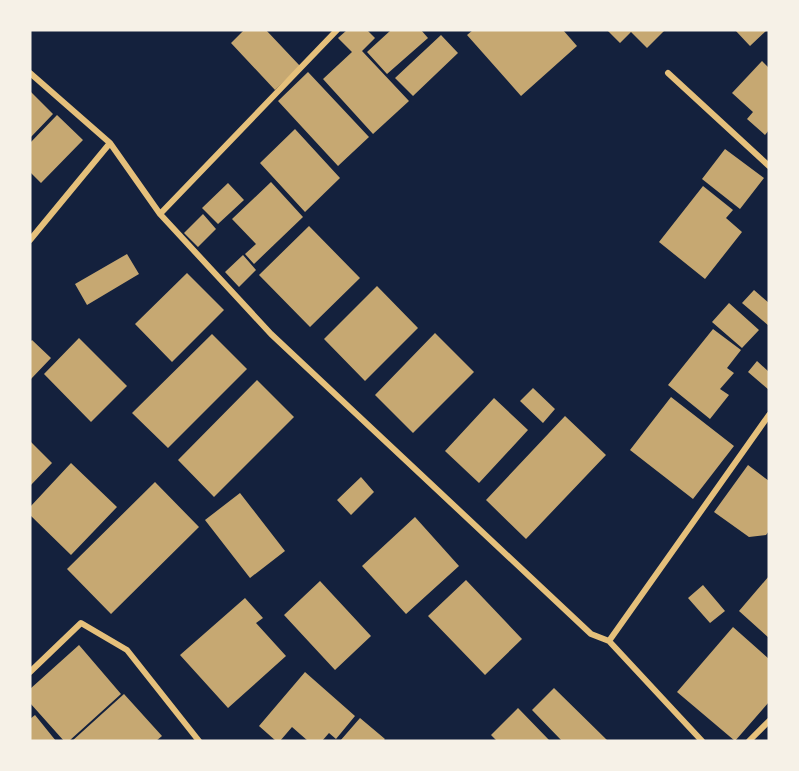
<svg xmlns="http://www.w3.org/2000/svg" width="799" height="771" viewBox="0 0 799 771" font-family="'IBM Plex Sans',sans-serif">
  <rect width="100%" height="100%" fill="#14213d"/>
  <path fill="#c6a872" d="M 244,30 L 266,30 L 300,66 L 275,90 L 231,43 Z
    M 347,30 L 367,30 L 375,38 L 362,51 L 409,101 L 373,134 L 323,79 L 352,52 L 338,38 Z
    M 391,30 L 421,30 L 428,38 L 387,74 L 367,52 Z
    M 473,30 L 563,30 L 577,46 L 521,96 L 467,35 Z
    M 607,30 L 665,30 L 647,48 L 631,32 L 620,43 Z
    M 735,30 L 767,30 L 750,46 Z
    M 441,35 L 458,53 L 413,96 L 395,78 Z
    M 762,61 L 769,68 L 769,130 L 765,135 L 747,119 L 753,112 L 732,93 Z
    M 308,72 L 369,137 L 338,166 L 278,101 Z
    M 30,91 L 53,114 L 30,138 Z
    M 57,115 L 83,140 L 41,183 L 30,172 L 30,143 Z
    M 295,129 L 340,178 L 305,212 L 260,163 Z
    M 725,149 L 764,178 L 740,209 L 702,179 Z
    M 271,182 L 303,217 L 254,264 L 245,254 L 256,244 L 232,219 Z
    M 228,183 L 244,200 L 218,224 L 202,208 Z
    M 703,186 L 733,210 L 726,218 L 742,232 L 705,279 L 659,242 Z
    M 203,214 L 216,229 L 198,247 L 184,233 Z
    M 309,226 L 360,278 L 310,327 L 259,275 Z
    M 127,254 L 139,274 L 87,305 L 75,284 Z
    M 243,255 L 256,270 L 239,287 L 225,272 Z
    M 187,273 L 224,310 L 172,362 L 135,324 Z
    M 377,286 L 418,328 L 365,381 L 324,339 Z
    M 754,290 L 769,303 L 769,326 L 742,303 Z
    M 729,303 L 759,330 L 742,348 L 712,322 Z
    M 713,329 L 741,350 L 727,368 L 734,373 L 720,389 L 729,395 L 710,419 L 668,385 Z
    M 435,333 L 474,372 L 413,433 L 375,395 Z
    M 212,334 L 247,369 L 168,448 L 132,413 Z
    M 79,338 L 127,386 L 91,422 L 44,374 Z
    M 32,340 L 51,358 L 31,379 L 30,342 Z
    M 757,361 L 769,372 L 769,390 L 748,372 Z
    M 257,380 L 294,417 L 214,497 L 178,460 Z
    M 533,388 L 555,409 L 543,423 L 520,401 Z
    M 671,397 L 734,446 L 693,499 L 630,450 Z
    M 494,398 L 528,430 L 479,483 L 445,451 Z
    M 565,416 L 606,455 L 526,539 L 486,500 Z
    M 30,441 L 52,463 L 30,486 Z
    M 71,463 L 117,507 L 71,555 L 30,515 L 30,507 Z
    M 748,465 L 769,481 L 769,531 L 766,535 L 749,537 L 714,512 Z
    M 361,477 L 374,492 L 351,515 L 337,500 Z
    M 155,482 L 199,527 L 111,614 L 67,569 Z
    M 240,493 L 285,551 L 250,578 L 205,520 Z
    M 415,517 L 459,566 L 406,614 L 362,566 Z
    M 769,576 L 769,638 L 739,611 Z
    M 466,580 L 522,639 L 485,675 L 428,616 Z
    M 320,581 L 371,636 L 335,670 L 284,615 Z
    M 703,585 L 725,611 L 710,623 L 688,598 Z
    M 245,598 L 263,618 L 256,623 L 286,656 L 228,708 L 180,655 Z
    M 733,627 L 769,659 L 769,702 L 735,741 L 677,692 Z
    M 79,645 L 121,694 L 69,741 L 64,741 L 30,703 L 30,689 Z
    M 305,672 L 355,716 L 336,739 L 329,733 L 322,741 L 308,741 L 292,727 L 280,741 L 276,741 L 259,726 Z
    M 554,688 L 608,741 L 562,741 L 532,710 Z
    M 124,694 L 162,736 L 156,741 L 72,741 Z
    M 518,708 L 550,741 L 497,741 L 491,735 Z
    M 35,715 L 56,741 L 30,741 L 30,719 Z
    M 360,718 L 385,739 L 383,741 L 340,741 Z"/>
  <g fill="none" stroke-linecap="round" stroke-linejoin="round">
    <path stroke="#e5c07b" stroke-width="6" d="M 30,73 L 110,143 L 160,214 L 271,334 L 591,634 L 609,641 L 702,741
      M 668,73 L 769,166
      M 160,214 L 337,30
      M 30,240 L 110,143
      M 609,641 L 769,415
      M 30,672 L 81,623 L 127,650 L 199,741
      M 749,741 L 769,721"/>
  </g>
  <rect width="799" height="771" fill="none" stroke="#f6f1e7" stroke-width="63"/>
</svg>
